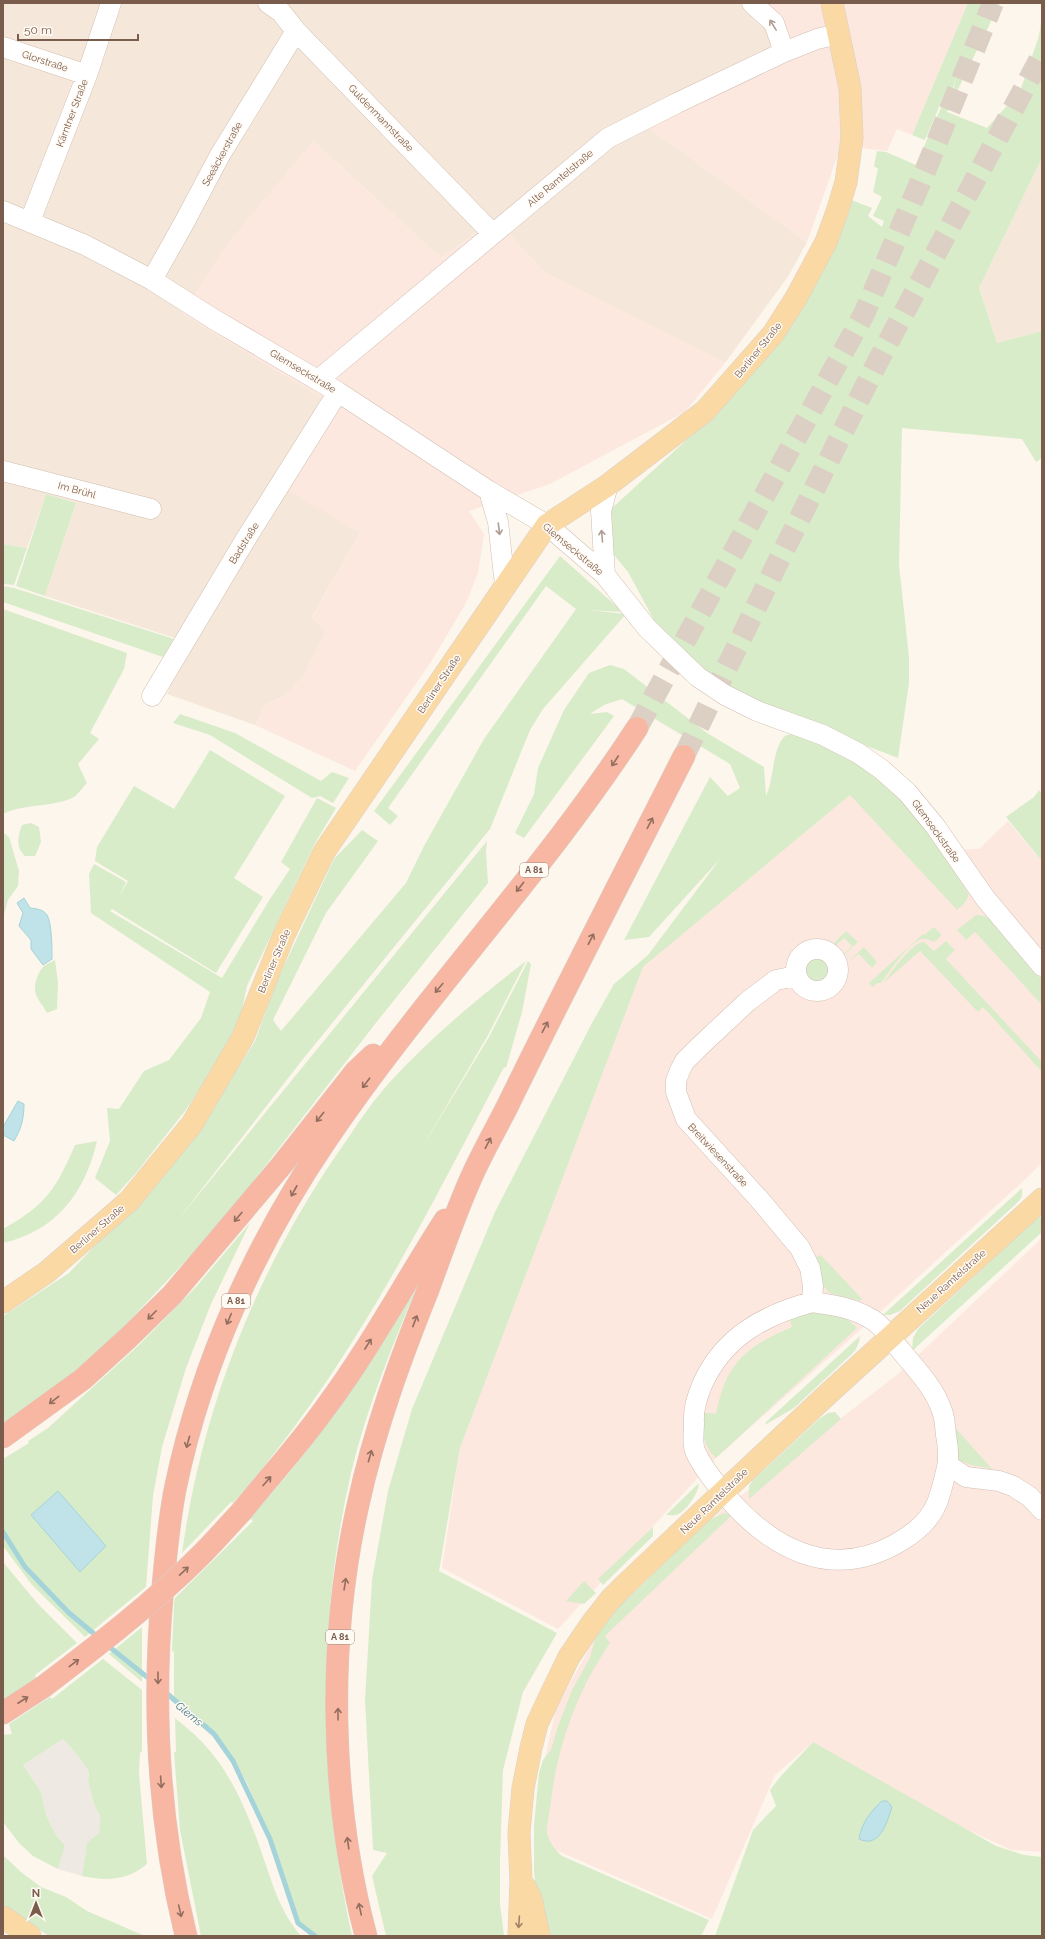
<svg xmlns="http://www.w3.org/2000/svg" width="1045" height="1939" viewBox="0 0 1045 1939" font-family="Raleway,sans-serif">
  <rect width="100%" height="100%" fill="#fdf6ec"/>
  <path fill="#f5e8da" d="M 3,3 L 744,3 L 766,24 L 772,46 L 634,117 L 807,242 L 789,275 L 725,363 L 544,272 L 495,219 L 441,258 L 313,141 L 333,405 L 354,528 L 360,533 L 312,617 L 326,631 L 304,675 L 285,696 L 266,704 L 255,725 L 167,694 L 190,643 L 45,596 L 76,503 L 46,494 L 27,548 L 3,544 Z
    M 1042,158 L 1042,331 L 997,343 L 979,288 Z"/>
  <path fill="#fde8e0" d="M 744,3 L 968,3 L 912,135 L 897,129 L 887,151 L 841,146 L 807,242 L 634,117 L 772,46 L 766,24 Z
    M 313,141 L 441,258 L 495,219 L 544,272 L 725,363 L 685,412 L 550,484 L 469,511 L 484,534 L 478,573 L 466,603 L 431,662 L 355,771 L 255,725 L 266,704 L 285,696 L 304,675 L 326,631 L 312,618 L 360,533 L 283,487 L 333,405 L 182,314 L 224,248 Z
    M 850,795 L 941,850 L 979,849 L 1008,821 L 1042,861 L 1042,1162 L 1032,1173 L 868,1323 L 716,1458 L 558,1629 L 442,1568 L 460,1448 L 643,967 Z
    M 1042,1238 L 1042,1852 L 1011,1850 L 889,1793 L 813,1742 L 775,1775 L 712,1919 L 538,1842 L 540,1782 L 556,1708 L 602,1626 L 721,1511 L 898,1374 Z"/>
  <path fill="#efe9e4" d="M 63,1739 L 79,1757 L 89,1772 L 88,1781 L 94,1804 L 100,1816 L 99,1833 L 87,1844 L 82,1876 L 58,1869 L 65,1844 L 56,1835 L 46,1815 L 41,1792 L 23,1765 Z"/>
  <path fill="#d8ecc9" d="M 968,3 L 1000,3 L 947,112 L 987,128 L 1020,91 L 1039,36 L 1042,16 L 1042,158 L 979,288 L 997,343 L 1042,331 L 1042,458 L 1036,462 L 1022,439 L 902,428 L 899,565 L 909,657 L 909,683 L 898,758 L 755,703 L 706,677 L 661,633 L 628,572 L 614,555 L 608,536 L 612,508 L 717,412 L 768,356 L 795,318 L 849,199 L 872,208 L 868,216 L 882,227 L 884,221 L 873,216 L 882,197 L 873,192 L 878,169 L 874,166 L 877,151 L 886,152 L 916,165 L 943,103 L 949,107 L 951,103 L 957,72 L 949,105 L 942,100 L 925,140 L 912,135 Z
    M 46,494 L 76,503 L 45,596 L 16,586 Z
    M 3,544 L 27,548 L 14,585 L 3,584 Z
    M 560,556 L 623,612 L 588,610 L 626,614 L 543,709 L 530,730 L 490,829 L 303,1059 L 177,1221 L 487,841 L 486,852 L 488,883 L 375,1024 L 222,1222 L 101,1351 L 76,1374 L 3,1425 L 3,1316 L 69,1273 L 179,1157 L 206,1119 L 255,1041 L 277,981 L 334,859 L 362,830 L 378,841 L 326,913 L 273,1020 L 281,1031 L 406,883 L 424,846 L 484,739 L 576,609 L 546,586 L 388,808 L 398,816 L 390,825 L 374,811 Z
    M 3,586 L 14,588 L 174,639 L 163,657 L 3,602 Z
    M 3,609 L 127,653 L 124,669 L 90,733 L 99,739 L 78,764 L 87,783 C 83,787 78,794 74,797 C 52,808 25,803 3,814 Z
    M 610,665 L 624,669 L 707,733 L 764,767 L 766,796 C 774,779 772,752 783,738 C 790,730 802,737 809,740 C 890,769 924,824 968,893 L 968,897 L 964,904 L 957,910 L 850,795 L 643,967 L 460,1448 L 439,1571 L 557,1633 L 523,1692 L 503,1770 L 500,1862 L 500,1904 L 504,1936 L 386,1936 L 372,1876 L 387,1853 L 373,1850 L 365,1700 L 372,1580 L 388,1491 L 412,1409 L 495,1212 L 592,1023 L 614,984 L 648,955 L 720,859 L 649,937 L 624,940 L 710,777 L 728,796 L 740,788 L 730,764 L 622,699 L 604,705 L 590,714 L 607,712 L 614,716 L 524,838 L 515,833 L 534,794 L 538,768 L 564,710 L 589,673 Z
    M 180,714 L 235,733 L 321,781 L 332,772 L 349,778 L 333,803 L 320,796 L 312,798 L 210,735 L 173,723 Z
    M 210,750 L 285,796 L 234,878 L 263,897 L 216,973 L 112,909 L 110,911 L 222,978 L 270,899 L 290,869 L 281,862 L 317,798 L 336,808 L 314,845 L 247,986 L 237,1034 L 185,1111 L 136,1173 L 116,1195 L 95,1178 L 110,1141 L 107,1108 L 119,1109 L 144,1071 L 169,1060 L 201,1018 L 210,992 L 91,913 L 89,874 L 94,864 L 126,882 L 119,897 L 128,881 L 95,861 L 97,847 L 134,786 L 174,809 Z
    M 1039,790 L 1042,794 L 1042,861 L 1006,817 L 1034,797 Z
    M 31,823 L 39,827 L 41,842 L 35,856 L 25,856 C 15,847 18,836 22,825 Z
    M 3,832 L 9,837 L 19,871 L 18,886 L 8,900 L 3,918 Z
    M 976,915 L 985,916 L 992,920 L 1042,980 L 1042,1005 L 975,932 L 966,940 L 957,930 Z
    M 934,927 L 941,934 L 941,936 L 934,942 C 930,940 926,938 922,939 C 909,942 889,972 881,983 L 877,983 L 873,987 L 869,983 L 923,934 L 924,935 Z
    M 846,931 L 858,942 L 843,956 L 843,955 L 852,946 L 844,938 L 835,946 L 835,942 Z
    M 946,941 L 955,950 L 946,959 L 1042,1062 L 1042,1072 L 983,1007 L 978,1012 L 920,951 L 882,984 C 891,974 911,942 924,942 L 934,951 Z
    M 864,947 L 877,962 L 872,968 L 859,954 L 849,961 Z
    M804 969a12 12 0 1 1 24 0a12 12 0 1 1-24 0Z
    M 55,960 L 58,983 L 57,1009 L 47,1013 C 44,1007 40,1003 37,997 C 32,988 37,974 43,967 C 46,964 51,962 55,960 Z
    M 526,961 L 487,1037 L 420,1151 L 489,1037 L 528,961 L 531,964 L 522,1012 L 506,1068 L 504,1067 C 424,1220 348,1373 233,1503 L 231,1502 L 182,1553 C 202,1409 255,1274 337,1154 C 354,1130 369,1105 389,1083 C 431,1037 477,999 526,961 Z
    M 97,1141 C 85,1193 56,1231 3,1243 L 3,1229 C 46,1205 56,1189 75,1145 Z
    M 1022,1188 L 1022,1196 L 1019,1201 L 900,1311 L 890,1315 L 883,1315 Z
    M 1042,1216 L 1042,1232 L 912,1351 L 913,1338 L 918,1329 L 1036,1219 Z
    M 250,1223 L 211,1304 L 186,1368 L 162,1447 L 153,1496 L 146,1587 L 85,1637 L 32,1585 L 3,1546 L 3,1459 L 29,1443 L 28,1441 L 48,1428 L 139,1345 L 195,1288 Z
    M 821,1255 L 862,1299 L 860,1301 L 829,1293 L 823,1285 L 816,1257 Z
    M 419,1277 L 420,1279 C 394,1342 367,1406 351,1473 C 316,1626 319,1784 352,1936 L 317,1936 L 299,1923 L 271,1838 L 246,1781 L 231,1754 L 215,1733 L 174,1698 L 174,1652 L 172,1651 L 174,1603 L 175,1598 L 253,1521 L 250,1518 C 296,1467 335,1417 372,1359 C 389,1333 404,1305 419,1277 Z
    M 805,1313 C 825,1313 843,1312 857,1328 L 716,1458 C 701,1444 703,1432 703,1412 L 716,1414 C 726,1363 745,1347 792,1327 L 789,1315 Z
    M 860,1336 L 859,1342 L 855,1351 L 794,1408 L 765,1425 L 766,1422 Z
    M 835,1412 L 841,1419 L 749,1499 L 749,1486 L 753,1480 L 819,1419 L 828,1413 Z
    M 952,1424 L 992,1469 L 971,1465 L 959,1460 L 953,1443 Z
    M 699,1483 C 699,1492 686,1512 676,1515 C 673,1516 669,1515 666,1515 Z
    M 724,1513 L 732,1515 L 605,1636 L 610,1643 C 576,1692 556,1750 550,1809 C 549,1817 545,1829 548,1836 C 550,1844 556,1850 562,1856 L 709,1920 L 701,1936 L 545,1936 L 536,1897 L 534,1870 L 534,1825 L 539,1773 L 543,1760 L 551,1750 L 557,1729 L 572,1690 L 590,1658 L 596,1635 L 615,1611 L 709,1520 Z
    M 653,1527 L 653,1536 L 603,1585 L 598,1579 Z
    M 3,1562 L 38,1604 L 77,1643 L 35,1675 L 36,1678 L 3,1700 Z
    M 584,1581 L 596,1593 L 584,1604 L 566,1601 Z
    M 142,1627 L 142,1682 L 109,1654 Z
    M 103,1659 L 142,1690 L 142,1751 L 140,1753 L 139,1773 L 147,1864 C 127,1881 107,1881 82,1876 L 87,1843 L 99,1833 L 100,1816 L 94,1804 L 88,1781 L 89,1772 L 79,1757 L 63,1739 L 23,1765 L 41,1792 L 46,1815 L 56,1835 L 65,1845 L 58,1869 L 33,1856 L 19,1843 L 3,1822 L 3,1735 L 12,1734 L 9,1724 L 50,1697 L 52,1699 Z
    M 175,1718 C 184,1726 194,1733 202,1742 C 230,1771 247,1811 260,1848 C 272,1881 278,1909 301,1936 L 201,1936 L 180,1830 L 174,1752 L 176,1752 Z
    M 813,1742 L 996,1846 L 1024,1855 L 1042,1857 L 1042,1936 L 715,1936 L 753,1830 L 776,1806 L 770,1790 L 780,1777 Z
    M 3,1855 L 21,1872 L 41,1887 L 66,1897 L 87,1911 L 145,1936 L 49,1936 L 3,1906 Z"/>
  <path fill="#bfe3e8" stroke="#a5d3da" d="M 24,898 L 30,908 C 37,909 43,909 47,915 C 52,923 52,949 52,959 L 43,965 L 31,949 L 31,940 L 19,926 L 23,913 L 17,903 Z
    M 18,1101 L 24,1104 C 24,1119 21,1129 14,1141 L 3,1135 L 3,1127 Z
    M 58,1491 L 106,1546 L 80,1572 L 31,1515 Z
    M 882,1801 L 887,1801 L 892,1807 C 887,1822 880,1849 859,1839 C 861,1824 871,1811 882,1801 Z"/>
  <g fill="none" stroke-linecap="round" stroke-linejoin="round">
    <path stroke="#a5d3da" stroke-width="5" d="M 3,1532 L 25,1567 L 68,1612 L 99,1638
      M 107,1645 L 152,1681
      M 164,1691 L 214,1734 L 233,1761 L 270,1839 L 298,1923 L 315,1936"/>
    <path stroke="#dcd0c4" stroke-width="22" stroke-dasharray="22 11" stroke-linecap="butt" d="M 637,728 L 864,314 L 926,169 L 993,3
      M 684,756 L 778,562 L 877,363 L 1042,55"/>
    <g stroke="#d1beb0" stroke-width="21">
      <path id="minor" d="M 268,3 L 281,12 L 296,31 L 493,234
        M 752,3 L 774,23 L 784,52
        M 3,47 L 87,75
        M 3,211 L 85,245 L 152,280 L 215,320 L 338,392 L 489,491 L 547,525 L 605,575 L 647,628 L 698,677 L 725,695 L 757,711 L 823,735 L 858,753 L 881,769 L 907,792 L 935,826 L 985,898 L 1042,966
        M 30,221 L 87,75 L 111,3
        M 152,280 L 184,223 L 220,155 L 296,31
        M 318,380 L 608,138 L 677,103 L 784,52 L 817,39 L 838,34
        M 3,471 L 151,509
        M 489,491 L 498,522 L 505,585
        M 605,575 L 601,511 L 608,485
        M 152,696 L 244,542 L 338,392
        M796 970a21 21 0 1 1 42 0a21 21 0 1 1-42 0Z
        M 796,976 L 776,980 L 747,1002 L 700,1046 L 685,1061 L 680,1070 L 676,1081 L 676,1092 L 686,1119 L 759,1199 L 800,1248 L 810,1268 L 813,1286 L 812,1302
        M 812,1302 C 834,1305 854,1308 873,1320 C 884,1327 893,1342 902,1352 C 917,1370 935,1389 942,1411 C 945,1418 945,1427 946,1435 C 948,1445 949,1457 947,1467 C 945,1476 943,1485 940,1494 C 934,1518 916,1533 894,1545 C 829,1580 771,1548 727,1497 C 715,1483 702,1467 695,1451 C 692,1443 694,1431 694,1423 C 693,1409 697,1398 702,1385 C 723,1337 764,1315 812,1302 Z
        M 948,1465 L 966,1477 L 999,1481 L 1013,1486 L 1030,1497 L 1042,1510"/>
    </g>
    <g stroke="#dad1cd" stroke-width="23">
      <path id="major" d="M 3,1302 L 47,1272 L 129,1201 L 192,1124 L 243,1037 L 283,937 L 324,852 L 547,525 L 608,485 L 705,411 L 773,334 L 796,298 L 826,242 L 837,212 L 846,182 L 852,138 L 850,88 L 832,3
        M 525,1887 L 531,1899 L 539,1936
        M 3,1917 L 30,1936
        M 519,1936 L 521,1881 L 519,1833 L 523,1788 L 531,1748 L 537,1724 L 551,1694 L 569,1657 L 592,1623 L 610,1600 L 627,1583 L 723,1492 L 829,1393 L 1042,1199"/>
    </g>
    <g stroke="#dad1cd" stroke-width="23">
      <path id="highway" d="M 3,1437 L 83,1379 L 128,1338 L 172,1295 L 281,1166 L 356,1071 L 373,1055
        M 242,1511 C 270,1476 300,1444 326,1407 C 370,1348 405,1282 445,1220
        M 3,1713 L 43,1687
        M 186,1936 C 158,1822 152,1703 163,1586 C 166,1553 169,1518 176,1485 C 202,1362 256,1243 327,1139 C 423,997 543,873 637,728
        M 366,1936 C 330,1800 327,1643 358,1505 C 374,1431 400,1360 428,1290 C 442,1252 455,1214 471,1178 C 482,1153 496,1129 508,1105 C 565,988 625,872 684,756"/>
    </g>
    <use href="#minor" stroke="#fff" stroke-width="20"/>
    <use href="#major" stroke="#fbd9a5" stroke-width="22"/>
    <use href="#highway" stroke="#f7b7a3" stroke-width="22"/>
    <g stroke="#dad1cd" stroke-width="23" stroke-linecap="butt">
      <path id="highway-bridge" d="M 43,1687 C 97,1646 152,1604 200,1556 C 215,1541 228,1526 242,1511"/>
    </g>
    <use href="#highway-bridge" stroke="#f7b7a3" stroke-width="22"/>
  </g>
  <defs><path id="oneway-shaft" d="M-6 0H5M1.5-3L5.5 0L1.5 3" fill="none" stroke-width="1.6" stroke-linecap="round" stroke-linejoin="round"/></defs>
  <g stroke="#af9d94">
    <use href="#oneway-shaft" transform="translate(773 25) rotate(-122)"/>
    <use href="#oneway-shaft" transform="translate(499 529) rotate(83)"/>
    <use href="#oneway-shaft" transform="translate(602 536) rotate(-95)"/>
  </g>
  <g stroke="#936e5e">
    <use href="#oneway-shaft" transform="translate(615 761) rotate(123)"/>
    <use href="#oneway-shaft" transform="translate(650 823) rotate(-63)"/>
    <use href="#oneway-shaft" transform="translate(520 887) rotate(128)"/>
    <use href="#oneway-shaft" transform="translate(591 939) rotate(-63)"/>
    <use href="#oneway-shaft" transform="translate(439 988) rotate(130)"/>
    <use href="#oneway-shaft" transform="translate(545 1027) rotate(-62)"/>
    <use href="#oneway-shaft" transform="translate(366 1083) rotate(127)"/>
    <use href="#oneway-shaft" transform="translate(320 1117) rotate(129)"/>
    <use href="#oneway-shaft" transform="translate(488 1143) rotate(-63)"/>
    <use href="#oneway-shaft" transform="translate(294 1191) rotate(119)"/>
    <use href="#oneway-shaft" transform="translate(238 1217) rotate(130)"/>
    <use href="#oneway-shaft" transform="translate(152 1315) rotate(135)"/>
    <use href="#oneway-shaft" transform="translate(229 1319) rotate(113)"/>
    <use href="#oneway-shaft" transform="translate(415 1321) rotate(-69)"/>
    <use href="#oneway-shaft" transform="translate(368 1344) rotate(-58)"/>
    <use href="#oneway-shaft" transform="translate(54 1400) rotate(142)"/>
    <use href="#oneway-shaft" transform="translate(188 1442) rotate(105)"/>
    <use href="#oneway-shaft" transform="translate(370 1456) rotate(-74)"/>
    <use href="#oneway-shaft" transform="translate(267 1481) rotate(-49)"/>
    <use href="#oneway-shaft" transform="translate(184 1571) rotate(-43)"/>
    <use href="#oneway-shaft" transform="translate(345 1584) rotate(-81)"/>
    <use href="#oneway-shaft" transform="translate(74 1663) rotate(-37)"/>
    <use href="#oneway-shaft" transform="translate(158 1678) rotate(90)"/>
    <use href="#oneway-shaft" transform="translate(23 1700) rotate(-33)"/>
    <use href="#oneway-shaft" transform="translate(338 1714) rotate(-90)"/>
    <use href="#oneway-shaft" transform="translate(161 1782) rotate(86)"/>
    <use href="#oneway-shaft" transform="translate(348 1843) rotate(-98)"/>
    <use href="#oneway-shaft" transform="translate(360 1909) rotate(-102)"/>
    <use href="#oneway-shaft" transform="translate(180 1911) rotate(77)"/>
  </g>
  <use stroke="#a18267" href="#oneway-shaft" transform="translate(519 1922) rotate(94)"/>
  <g text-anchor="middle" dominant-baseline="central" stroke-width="3" stroke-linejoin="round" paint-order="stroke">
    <g fill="#fffaf3" stroke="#a28b7f" stroke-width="1">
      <rect x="520" y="863" width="28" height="14" rx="3"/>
      <rect x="222" y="1294" width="28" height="14" rx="3"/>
      <rect x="326" y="1630" width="28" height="14" rx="3"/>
    </g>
    <g font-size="9" font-weight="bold" fill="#7a5c4d">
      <text x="534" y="870">A 81</text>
      <text x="236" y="1301">A 81</text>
      <text x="340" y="1637">A 81</text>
    </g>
    <g font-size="10" fill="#7a5c4d" stroke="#fffaf3">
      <text transform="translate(45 61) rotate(18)">Glorstraße</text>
      <text transform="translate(72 113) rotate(-69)">Kärntner Straße</text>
      <text transform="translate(381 118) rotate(46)">Guldenmannstraße</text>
      <text transform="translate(222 154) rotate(-61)">Seeäckerstraße</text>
      <text transform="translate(560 178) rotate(-40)">Alte Ramtelstraße</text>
      <text transform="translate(758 350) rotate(-51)">Berliner Straße</text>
      <text transform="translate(303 371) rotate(31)">Glemseckstraße</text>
      <text transform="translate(77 490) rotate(15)">Im Brühl</text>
      <text transform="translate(244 543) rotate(-58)">Badstraße</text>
      <text transform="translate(573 549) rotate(40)">Glemseckstraße</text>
      <text transform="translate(439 684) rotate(-56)">Berliner Straße</text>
      <text transform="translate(936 831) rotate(54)">Glemseckstraße</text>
      <text transform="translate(274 961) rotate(-67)">Berliner Straße</text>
      <text transform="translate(718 1155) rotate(47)">Breitwiesenstraße</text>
      <text transform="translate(97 1229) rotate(-41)">Berliner Straße</text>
      <text transform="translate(951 1281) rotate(-42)">Neue Ramtelstraße</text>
      <text transform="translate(714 1501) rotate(-44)">Neue Ramtelstraße</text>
    </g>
    <g font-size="11" font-style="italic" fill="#437c86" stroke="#fffaf3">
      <text transform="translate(189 1714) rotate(40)">Glems</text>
    </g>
  </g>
  <rect width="1045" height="1939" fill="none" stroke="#7a5c4d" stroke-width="8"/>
  <g transform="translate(36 1903)" stroke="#fffaf3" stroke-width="3" paint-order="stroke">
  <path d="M0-3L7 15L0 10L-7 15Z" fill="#7a5c4d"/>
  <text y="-6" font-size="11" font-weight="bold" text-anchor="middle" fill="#7a5c4d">N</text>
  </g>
  <path d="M18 34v6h120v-6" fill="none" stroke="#7a5c4d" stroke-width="2"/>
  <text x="24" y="34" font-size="12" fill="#7a5c4d" stroke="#fffaf3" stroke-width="3" paint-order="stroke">50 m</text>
</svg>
